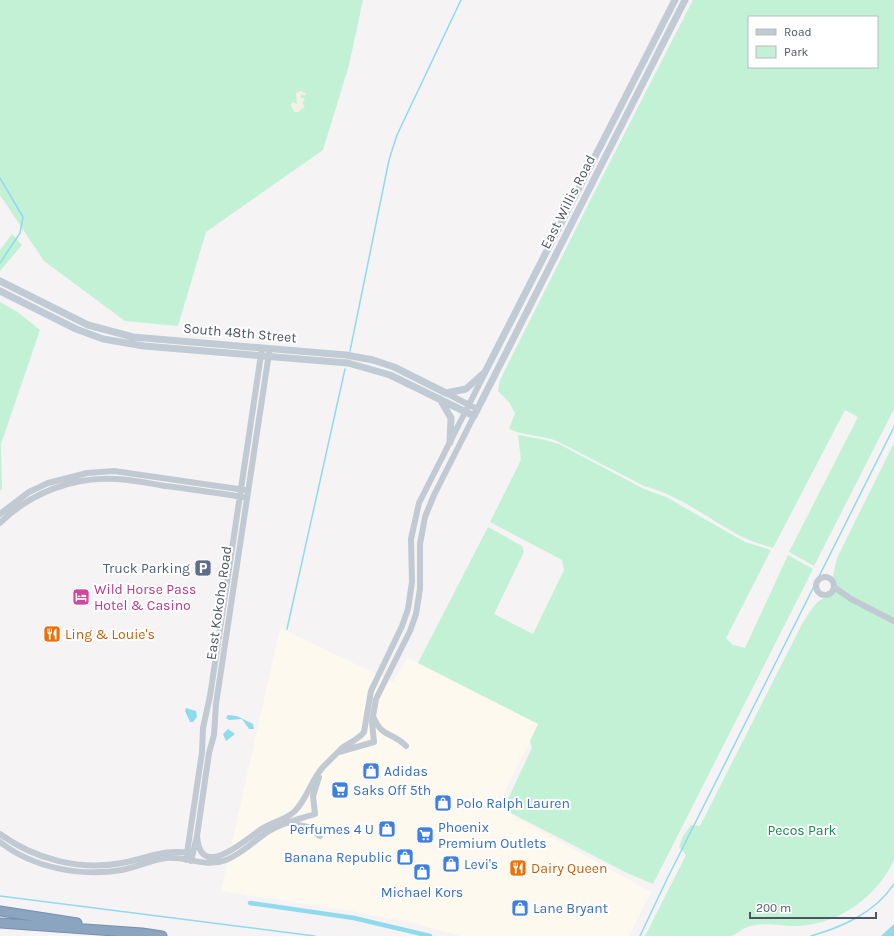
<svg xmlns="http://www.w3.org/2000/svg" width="894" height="936" viewBox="0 0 894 936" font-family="Karla,sans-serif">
  <rect width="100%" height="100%" fill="#f5f3f3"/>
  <path fill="#fdf9ef" d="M 280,628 L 393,682 L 407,658 L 539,724 L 497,807 L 651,892 L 629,936 L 461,936 L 413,923 L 352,911 L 221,891 Z"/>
  <path fill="#c3f1d5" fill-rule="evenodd" d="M 0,0 L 363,0 L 349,65 L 323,150 L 206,232 L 178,326 L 125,321 L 44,261 L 0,195 Z
    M 693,0 L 894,0 L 894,409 L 814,566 L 789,552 L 858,417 L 845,410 L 773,548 C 760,544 747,540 735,533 C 706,517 677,494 644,486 L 557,441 C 542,435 524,436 509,429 L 515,413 L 509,402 L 498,391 L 500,380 L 594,193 ZM 749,17 L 877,17 L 877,67 L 749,67 Z
    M 12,234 L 22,245 L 0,271 L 0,250 Z
    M 0,302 L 19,313 L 40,330 L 1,444 L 2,489 L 0,491 Z
    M 518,435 L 541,439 L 559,444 L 644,489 L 666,497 L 745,542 L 771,550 L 726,638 L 733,645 L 745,648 L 788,555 L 813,569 L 653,884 L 627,873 L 507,811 L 507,801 L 532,748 L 530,741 L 538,724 L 418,663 L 488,527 L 522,546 L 524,552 L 494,614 L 533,634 L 564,570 L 562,560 L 490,522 L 521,460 Z
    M 894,443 L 894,860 C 876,898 838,925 795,926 C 782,926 768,923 755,925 C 744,926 739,933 731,936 C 726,936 717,936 712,936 C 690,936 667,936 645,936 L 686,855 L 679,847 L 683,836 L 691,825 L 700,826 L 802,624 C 808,615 816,599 827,597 L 835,582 L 833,576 L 837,558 Z"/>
  <path fill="#f5f0e5" d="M 301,91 L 306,94 L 304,96 L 302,94 L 300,97 L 305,99 L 302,103 L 305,107 L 298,112 L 294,112 L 291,105 L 292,102 L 297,104 L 296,93 Z"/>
  <path fill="#90daee" d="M 186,708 L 196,711 L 197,717 L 193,722 L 190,722 L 185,711 Z
    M 228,715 L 237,716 L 253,724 L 254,729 L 249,729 L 242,719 L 229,720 L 226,718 Z
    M 228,729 L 235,734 L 226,741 L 223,734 Z
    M 894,924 L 894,936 L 881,936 L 882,935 Z"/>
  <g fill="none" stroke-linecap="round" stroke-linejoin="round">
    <path stroke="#90daee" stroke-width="1.5" d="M 0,178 L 23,217 L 20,233 L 0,263
      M 350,351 L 389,160 L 397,135 L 461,0
      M 287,629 L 345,369
      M 0,896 L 315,936
      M 640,936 L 667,879 L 894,427
      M 811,936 C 842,927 875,913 894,884"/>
    <path stroke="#90daee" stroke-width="4.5" d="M 250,903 L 354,918 L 430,936"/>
    <g stroke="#7690ad" stroke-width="11">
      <path id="motorway" d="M 0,911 L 77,923
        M 0,923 L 142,933 L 162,936"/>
    </g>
    <path stroke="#c1cad2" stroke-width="6" d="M 446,393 L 477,409
      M 0,514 L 29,492 L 48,483 L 87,473 L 114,471 L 245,490
      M 0,523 C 30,493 74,476 116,479 C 132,480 149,483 165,486 C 191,489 217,493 243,497
      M816 586a9 9 0 1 1 18 0a9 9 0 1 1-18 0Z
      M 834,587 L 851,599 L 894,621
      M 374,718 C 382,738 393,732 406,746
      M 339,752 L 374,742 L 372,722 L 376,699 L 410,631 L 416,614 L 420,589 L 420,544 L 425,517 L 434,495 L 474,416
      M 289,823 L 308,827 L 320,836
      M 0,834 C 34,859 80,871 122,863 C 150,858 160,849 191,853
      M 197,836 C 200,883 247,838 263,828 C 273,822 287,819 295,811 C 307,799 311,780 323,767 C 329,761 336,754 342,748 C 349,743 359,739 364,732 L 371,691 L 402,626 L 408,609 L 412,582 L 411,539 L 419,503 L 485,373
      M 0,842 C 33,868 81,877 122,870 C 137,867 151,860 166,858 C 187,856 206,868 226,860 C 242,854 255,840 269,831 C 283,822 299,819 315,814 L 313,796 L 319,777
      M 186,860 L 202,752 L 203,728 L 210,696 L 262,348
      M 191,861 L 197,836 L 209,753 L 214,735 L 216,704 L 269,353"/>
    <path stroke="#c1cbd6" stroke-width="7" d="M 0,281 L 88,325 L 133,337 L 346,355 L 373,360 L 394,367 L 446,393 L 466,389 L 485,372 L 675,0
      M 0,291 L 76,329 L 103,339 L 144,346 L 348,363 L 390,375 L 474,416 L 685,0
      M 440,399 L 451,418 L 450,442"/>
    <use href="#motorway" stroke="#8ba5c1" stroke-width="9"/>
  </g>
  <defs>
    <g id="parking-square" transform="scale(0.9)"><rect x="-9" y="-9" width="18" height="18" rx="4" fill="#5c6f8a" stroke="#fff"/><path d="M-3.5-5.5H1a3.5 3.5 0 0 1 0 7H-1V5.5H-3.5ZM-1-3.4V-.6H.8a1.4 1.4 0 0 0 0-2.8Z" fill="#fff"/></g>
    <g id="hotel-square" transform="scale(0.9)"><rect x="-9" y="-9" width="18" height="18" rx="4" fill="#d1479c" stroke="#fff"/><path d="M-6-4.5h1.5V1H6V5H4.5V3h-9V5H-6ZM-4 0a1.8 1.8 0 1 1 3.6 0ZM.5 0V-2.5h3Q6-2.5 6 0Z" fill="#fff"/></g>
    <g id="restaurant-square" transform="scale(0.9)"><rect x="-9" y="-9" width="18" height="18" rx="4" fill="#e8710a" stroke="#fff"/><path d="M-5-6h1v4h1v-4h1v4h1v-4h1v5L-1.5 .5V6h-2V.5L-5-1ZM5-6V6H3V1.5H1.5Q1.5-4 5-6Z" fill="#fff"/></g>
    <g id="shop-square" transform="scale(0.9)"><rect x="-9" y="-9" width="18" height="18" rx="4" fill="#3f7fe0" stroke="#fff"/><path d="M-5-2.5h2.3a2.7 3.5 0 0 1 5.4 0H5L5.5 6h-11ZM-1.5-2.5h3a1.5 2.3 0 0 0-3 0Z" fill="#fff"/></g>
    <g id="supermarket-square" transform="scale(0.9)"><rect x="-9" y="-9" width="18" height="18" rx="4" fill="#3f7fe0" stroke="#fff"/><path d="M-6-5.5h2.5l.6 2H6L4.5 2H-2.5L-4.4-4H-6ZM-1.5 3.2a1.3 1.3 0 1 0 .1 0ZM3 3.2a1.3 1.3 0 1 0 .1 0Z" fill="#fff"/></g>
  </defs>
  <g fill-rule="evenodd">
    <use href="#parking-square" x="203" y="568"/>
    <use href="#hotel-square" x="81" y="597"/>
    <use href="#restaurant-square" x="52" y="634"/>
    <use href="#shop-square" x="371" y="771"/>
    <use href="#supermarket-square" x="340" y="790"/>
    <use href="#shop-square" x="443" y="803"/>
    <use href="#shop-square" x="387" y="829"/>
    <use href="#supermarket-square" x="425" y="835"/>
    <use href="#shop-square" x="405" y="857"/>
    <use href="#shop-square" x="451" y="864"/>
    <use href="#restaurant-square" x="518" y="868"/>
    <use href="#shop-square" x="422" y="872"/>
    <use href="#shop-square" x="520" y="908"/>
  </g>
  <g text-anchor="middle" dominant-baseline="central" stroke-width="4" stroke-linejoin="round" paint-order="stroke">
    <g font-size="14" fill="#4a5661" stroke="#fff">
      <text transform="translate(568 202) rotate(-63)">East Willis Road</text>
      <text transform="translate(240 333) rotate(5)">South 48th Street</text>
      <text transform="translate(219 603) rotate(-82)">East Kokoho Road</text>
    </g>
    <g font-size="14" fill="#4e5e75" stroke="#fff" text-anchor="end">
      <text x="190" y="568">Truck Parking</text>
    </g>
    <g font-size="14" fill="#b23c85" stroke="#fff" text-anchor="start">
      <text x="94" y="589">Wild Horse Pass<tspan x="94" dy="16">Hotel &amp; Casino</tspan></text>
    </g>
    <g font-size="14" fill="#c56008" stroke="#fff" text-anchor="start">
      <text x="65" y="634">Ling &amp; Louie's</text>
      <text x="531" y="868">Dairy Queen</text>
    </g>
    <g font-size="14" fill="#366cbe" stroke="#fff" text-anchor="start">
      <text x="384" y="771">Adidas</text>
      <text x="353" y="790">Saks Off 5th</text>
      <text x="456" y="803">Polo Ralph Lauren</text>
      <text x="438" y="827">Phoenix<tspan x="438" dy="16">Premium Outlets</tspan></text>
      <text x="374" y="829" text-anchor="end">Perfumes 4 U</text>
      <text x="392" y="857" text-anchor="end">Banana Republic</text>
      <text x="464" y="864">Levi's</text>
      <text x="422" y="892" text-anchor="middle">Michael Kors</text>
      <text x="533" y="908">Lane Bryant</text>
    </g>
    <g font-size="14" fill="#17864f" stroke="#fff">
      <text x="802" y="830">Pecos Park</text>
    </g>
  </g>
  <rect x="748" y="16" width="130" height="52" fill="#ffffff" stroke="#b7bbc0"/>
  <rect x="756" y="29" width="20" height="6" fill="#c1cbd6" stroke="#b7bbc0"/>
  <text x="784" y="36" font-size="12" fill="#4a5661">Road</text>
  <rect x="756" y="46" width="20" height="12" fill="#c3f1d5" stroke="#b7bbc0"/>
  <text x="784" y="56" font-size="12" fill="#4a5661">Park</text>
  <path d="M750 912v6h126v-6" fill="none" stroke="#4a5661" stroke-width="2"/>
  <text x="756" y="912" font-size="12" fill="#4a5661" stroke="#ffffff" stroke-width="3" paint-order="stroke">200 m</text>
</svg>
